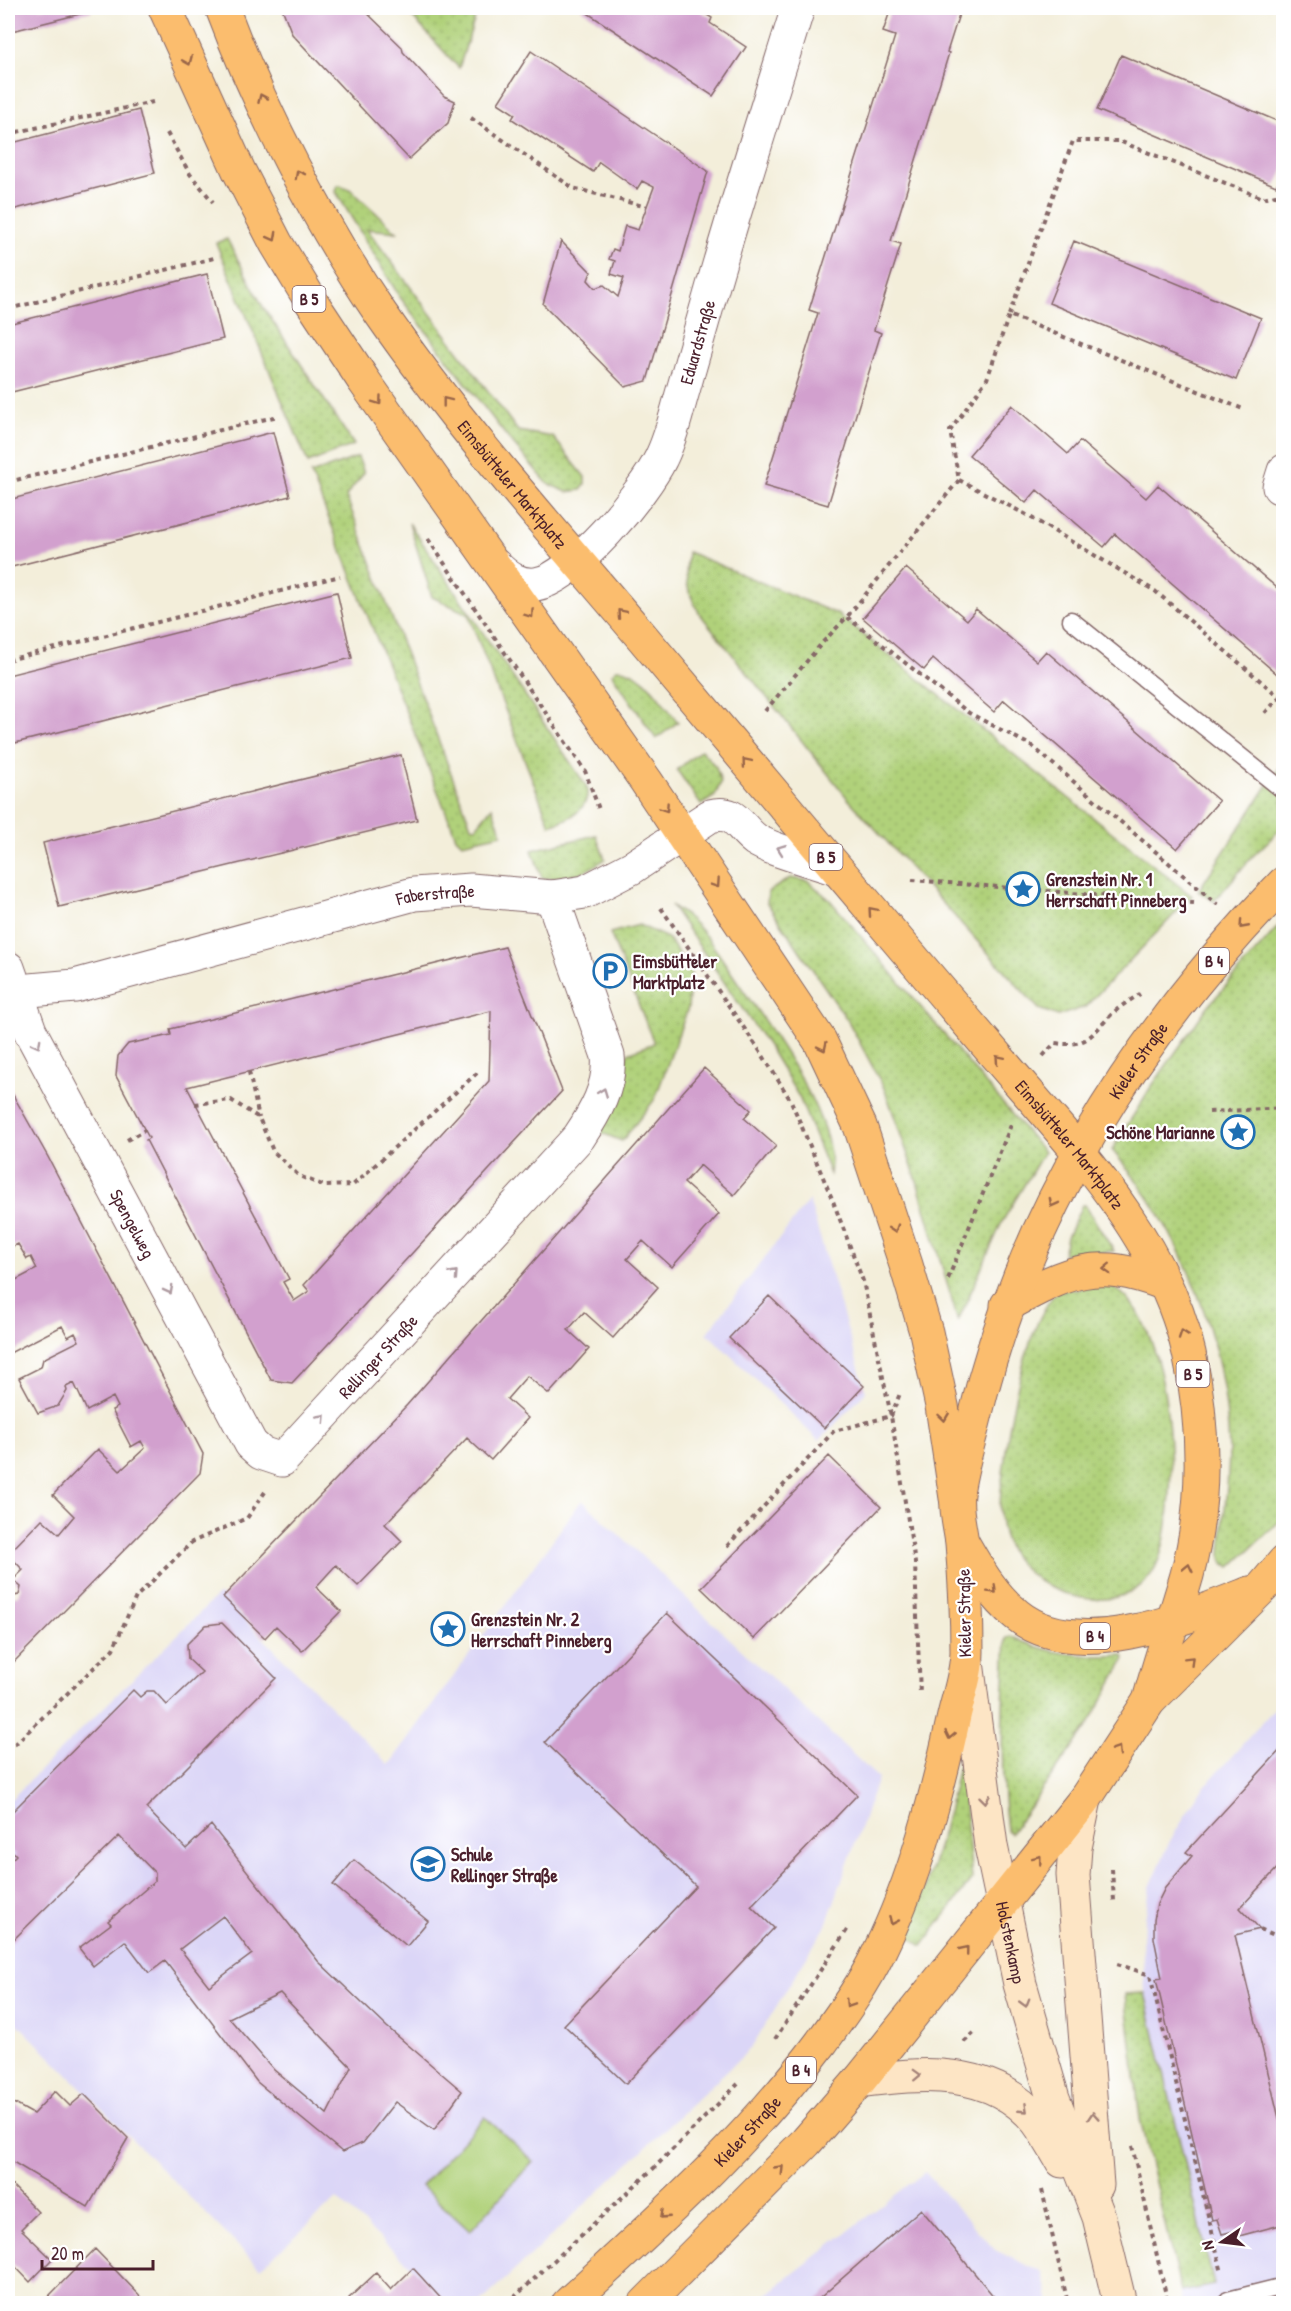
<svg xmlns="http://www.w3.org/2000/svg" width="1291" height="2311" viewBox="0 0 1291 2311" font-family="'Patrick Hand',sans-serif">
  <defs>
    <pattern id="green-dots" width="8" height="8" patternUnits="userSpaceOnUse" patternTransform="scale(1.5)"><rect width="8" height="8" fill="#b0d17a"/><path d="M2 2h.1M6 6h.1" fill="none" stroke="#99b36a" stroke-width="1.8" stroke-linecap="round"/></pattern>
  </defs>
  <rect width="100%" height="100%" fill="#fff"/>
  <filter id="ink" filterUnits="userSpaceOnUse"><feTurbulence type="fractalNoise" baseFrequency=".0167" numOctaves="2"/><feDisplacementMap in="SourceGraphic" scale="12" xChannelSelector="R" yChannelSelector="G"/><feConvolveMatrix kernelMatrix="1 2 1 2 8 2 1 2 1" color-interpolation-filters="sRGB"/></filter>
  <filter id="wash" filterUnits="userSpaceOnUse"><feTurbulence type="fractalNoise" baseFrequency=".008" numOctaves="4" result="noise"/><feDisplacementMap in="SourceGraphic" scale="24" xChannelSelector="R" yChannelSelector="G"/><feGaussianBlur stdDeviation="1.35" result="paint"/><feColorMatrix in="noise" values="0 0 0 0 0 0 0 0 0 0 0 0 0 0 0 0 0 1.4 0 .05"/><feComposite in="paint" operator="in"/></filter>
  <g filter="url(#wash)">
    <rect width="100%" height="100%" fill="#f3eeda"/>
    <path fill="#dbd6f7" d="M 809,1200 L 866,1392 L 819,1441 L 707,1333 Z
      M 582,1500 L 878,1778 L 826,1925 L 751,2048 L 480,2303 L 446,2303 L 413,2268 L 337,2199 L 260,2268 L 8,2014 L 8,1802 L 219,1594 L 389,1765 Z
      M 1283,1699 L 1283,2303 L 1183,2303 L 1157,2188 L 1189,2180 L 1145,1993 L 1142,1939 L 1150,1887 L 1170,1841 L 1198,1794 Z
      M 925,2172 L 995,2250 L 1043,2273 L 1050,2303 L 754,2304 Z"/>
    <path fill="url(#green-dots)" stroke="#7d7852" stroke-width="1.5" d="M 404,8 L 478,8 L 459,68 Z
      M 340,185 L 351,190 L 397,232 L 367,229 L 518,431 L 553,437 L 585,477 L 585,485 L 581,490 L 567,492 L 548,484 L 507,437 L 399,296 L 336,192 L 337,186 Z
      M 227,239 L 262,305 L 354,445 L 308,463 L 216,243 Z
      M 358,457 L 364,473 L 346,496 L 471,826 L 476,827 L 492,807 L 502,834 L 462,843 L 456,837 L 311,474 Z
      M 409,523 L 587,787 C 590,810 570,819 550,825 L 468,614 L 432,597 Z
      M 688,552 L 837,614 L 1192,896 L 1085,1007 L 1058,1016 L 1039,1009 L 849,800 L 700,614 C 686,590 684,579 688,552 Z
      M 616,669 C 643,667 663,704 678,722 L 656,739 L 612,674 Z
      M 701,750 L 716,767 L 721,782 L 715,796 L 701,805 L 677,770 Z
      M 1283,762 L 1283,827 L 1252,857 L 1214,901 L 1198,891 Z
      M 596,835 L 605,859 C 585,874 567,879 542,878 L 532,850 Z
      M 790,878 L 808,881 L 830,900 L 1044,1152 L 1002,1222 L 958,1321 L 917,1181 L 885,1090 L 848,1021 L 767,903 L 768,892 Z
      M 671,905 C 678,911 687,915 693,922 C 711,939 725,964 739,984 C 769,1028 839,1121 830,1174 L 799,1097 L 768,1046 Z
      M 1283,921 L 1283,1518 L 1231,1567 L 1223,1563 L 1221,1558 C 1222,1521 1229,1486 1229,1449 C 1226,1340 1183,1232 1112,1150 L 1149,1090 L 1208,1006 Z
      M 639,925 L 668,938 L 691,971 L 688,1008 L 655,1099 L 622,1141 L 594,1130 L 611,1109 L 628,1053 L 654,1043 L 610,933 Z
      M 1082,1205 L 1085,1205 L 1114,1251 L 1063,1254 L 1067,1237 Z
      M 1106,1285 C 1175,1304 1186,1522 1152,1573 C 1117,1624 1026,1594 1006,1542 C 995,1517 1002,1484 1005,1457 C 1010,1416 1028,1318 1058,1291 Z
      M 1010,1636 C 1047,1654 1082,1658 1124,1655 L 1125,1659 L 1089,1724 L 1011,1833 L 1007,1830 C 999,1766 1003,1703 1006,1639 Z
      M 961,1765 L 972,1879 L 922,1946 L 907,1934 C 930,1880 947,1824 958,1766 Z
      M 1145,1993 L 1214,2285 L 1181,2292 L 1140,2119 L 1125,1994 Z"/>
    <path fill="#b0d17a" stroke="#7d7852" stroke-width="1.5" d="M 485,2117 L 533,2161 L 470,2231 L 421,2186 Z"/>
    <g id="blocks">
      <path fill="#d2a0ce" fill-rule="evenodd" d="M 8,8 L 91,8 L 92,11 L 8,32 Z
        M 282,8 L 362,8 L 402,47 L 403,52 L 444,96 L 455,101 L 448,123 L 409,159 L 292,34 Z
        M 580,8 L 690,10 L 696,8 L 712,18 L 710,23 L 746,47 L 713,96 Z
        M 891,8 L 961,8 L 947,52 L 949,53 L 891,241 L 901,244 L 874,330 L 881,333 L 828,505 L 764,486 L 818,313 L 809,310 L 895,36 L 883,32 Z
        M 531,51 L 708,171 L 647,381 L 625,387 L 543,304 L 561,241 L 591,272 L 588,280 L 595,288 L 604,285 L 618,297 L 624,278 L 611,274 L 615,261 L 609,259 L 613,249 L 618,251 L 625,226 L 638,230 L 654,187 L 642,181 L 637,189 L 599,162 L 593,172 L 512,119 L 515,114 L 498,103 Z
        M 1121,55 L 1284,124 L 1284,169 L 1276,186 L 1097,110 Z
        M 139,110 L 155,173 L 8,211 L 8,144 Z
        M 1074,241 L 1261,318 L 1236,380 L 1049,303 Z
        M 207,274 L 223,339 L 8,393 L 8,324 Z
        M 1012,405 L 1068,454 L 1080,441 L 1146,498 L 1158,485 L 1284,594 L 1284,680 L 1115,534 L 1104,547 L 1037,490 L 1026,503 L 969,455 Z
        M 273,432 L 290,496 L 8,568 L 8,500 Z
        M 906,568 L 967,620 L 976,609 L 1037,661 L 1046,651 L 1219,801 L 1177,849 L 1004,700 L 994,712 L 933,659 L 924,670 L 863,618 Z
        M 337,592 L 352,658 L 15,743 L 8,713 L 8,675 Z
        M 401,755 L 417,820 L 59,907 L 43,843 Z
        M 505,947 L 562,1091 L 292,1383 L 271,1380 L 146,1140 L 149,1138 L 116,1076 L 118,1056 L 128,1044 L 171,1035 L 170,1029 ZM 491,1011 L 489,1081 L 304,1285 L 309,1291 L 294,1301 L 283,1282 L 289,1279 L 187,1087 Z
        M 704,1068 L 751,1110 L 744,1118 L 776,1146 L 734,1195 L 700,1165 L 684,1183 L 719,1214 L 672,1267 L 643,1241 L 627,1259 L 658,1287 L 613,1338 L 584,1312 L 568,1330 L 589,1349 L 549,1394 L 527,1376 L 507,1399 L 528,1418 L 491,1460 L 467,1438 L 385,1524 L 402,1541 L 358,1586 L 336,1565 L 316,1587 L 341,1611 L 302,1651 L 276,1626 L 265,1638 L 223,1597 L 407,1405 Z
        M 8,1086 L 48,1157 L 203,1454 L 200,1473 L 8,1668 L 8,1597 L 19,1595 L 21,1587 L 13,1580 L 23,1570 L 8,1554 L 42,1519 L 59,1534 L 74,1516 L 53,1495 L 98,1449 L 120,1471 L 145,1448 L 141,1441 L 131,1447 L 112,1410 L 118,1407 L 113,1397 L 87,1411 L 74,1383 L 66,1387 L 67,1391 L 58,1406 L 38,1413 L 19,1378 L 41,1367 L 43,1359 L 79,1341 L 75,1333 L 68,1337 L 62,1326 L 10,1353 L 8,1348 L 8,1284 L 37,1269 L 31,1257 L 27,1259 L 18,1244 L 8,1249 Z
        M 769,1296 L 864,1386 L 824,1428 L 729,1338 Z
        M 829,1456 L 881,1507 L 754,1639 L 701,1588 Z
        M 667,1613 L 857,1795 L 751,1906 L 774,1928 L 626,2084 L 564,2025 L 696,1886 L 545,1742 Z
        M 222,1623 L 276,1678 L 146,1808 L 186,1849 L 211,1825 L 318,1961 L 387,2027 L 462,2091 L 434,2130 L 395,2102 L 363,2143 L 342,2152 L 257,2082 L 165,1961 L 149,1973 L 125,1941 L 93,1966 L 79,1948 L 111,1924 L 108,1921 L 155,1881 L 155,1873 L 119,1836 L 8,1945 L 8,1863 L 16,1855 L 8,1847 L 8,1816 L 133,1690 L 140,1697 L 147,1691 L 154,1691 L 167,1705 L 202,1672 L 188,1659 L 187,1644 L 206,1625 ZM 223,1916 L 252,1954 L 209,1986 L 180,1949 ZM 280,1993 L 351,2067 L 327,2114 L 274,2070 L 229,2018 Z
        M 1284,1746 L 1284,1861 L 1240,1908 L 1260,1929 L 1235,1935 L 1284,2139 L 1284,2224 L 1239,2236 L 1238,2230 L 1222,2234 L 1217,2219 L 1212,2220 L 1156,1979 L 1162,1978 L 1154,1938 L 1154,1920 L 1157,1904 L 1165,1888 L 1192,1856 L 1186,1852 Z
        M 354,1860 L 428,1921 L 407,1946 L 333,1885 Z
        M 55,2091 L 70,2106 L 84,2094 L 128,2138 L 88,2207 L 8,2159 L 8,2100 L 33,2114 Z
        M 8,2181 L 38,2212 L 21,2229 L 52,2259 L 30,2282 L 8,2259 Z
        M 921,2209 L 1000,2304 L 813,2304 Z
        M 95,2249 L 148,2304 L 52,2304 L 47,2298 Z
        M 413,2268 L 446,2304 L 354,2304 L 349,2298 L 376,2273 L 391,2290 Z"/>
    </g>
  </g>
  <g filter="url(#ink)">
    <use href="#blocks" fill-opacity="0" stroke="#856768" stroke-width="1.5"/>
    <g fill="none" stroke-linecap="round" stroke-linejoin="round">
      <g stroke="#856768" stroke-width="19">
        <path id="service" d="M 1071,620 L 1284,791
          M 1228,2300 L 1284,2286"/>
      </g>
      <g stroke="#856768" stroke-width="35">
        <g id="minor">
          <path d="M 1279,487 L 1284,471"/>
          <path id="s1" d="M 496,566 C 507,577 519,586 536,584 C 573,579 645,492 661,458 C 671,438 676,415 682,394 C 692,359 702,324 712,289 C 739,195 769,101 798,8"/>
          <path id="s2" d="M 8,968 L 30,1031 L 251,1444 L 261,1453 L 282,1460 L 579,1137 C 595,1113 611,1086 608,1056 L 552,897"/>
          <path id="s3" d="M 8,992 L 75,986 L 414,894 L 471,890 L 552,897 L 585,892 L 633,867 L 710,816 C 737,809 738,827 756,840 C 771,850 817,862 836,869"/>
        </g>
      </g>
      <g stroke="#856768" stroke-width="35">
        <g id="secondary">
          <path id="s4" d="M 967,1662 L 991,1846 L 1020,1984 L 1053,2098 L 1099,2217 L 1120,2304"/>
          <path d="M 1085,1799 L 1075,1848 L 1073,1875 L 1097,2185"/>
          <path d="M 859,2081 C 922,2073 992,2066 1037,2121 C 1046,2133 1054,2148 1062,2161"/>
        </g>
      </g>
      <g stroke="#856768" stroke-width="35">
        <g id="primary">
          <path d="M 165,8 L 239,171 L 276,243 L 311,301 L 364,381 L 646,781 L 820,1041 L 860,1126 L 906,1265 L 926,1332 L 942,1406 L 956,1498"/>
          <path id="s5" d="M 222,8 C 260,109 320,225 381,314 C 460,428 553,532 643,638 C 731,742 817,846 905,949 C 945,996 984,1042 1024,1088 C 1091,1165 1166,1250 1189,1353 C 1205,1425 1206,1503 1187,1575 C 1175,1617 1160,1659 1149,1701"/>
          <path d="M 1007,1305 C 1068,1272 1094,1257 1163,1283"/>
          <path d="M 964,1545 C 979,1571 993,1596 1017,1615 C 1077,1664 1189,1617 1250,1593"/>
          <path id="s6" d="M 568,2304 C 658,2221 748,2141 821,2043 C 842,2014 864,1984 879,1952 C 915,1879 937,1795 954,1716 C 959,1695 967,1672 967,1651 C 967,1615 965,1579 962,1543 C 960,1527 955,1510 957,1494 C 960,1470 968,1445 974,1421 C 1023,1212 1135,1036 1284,883"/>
          <path d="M 645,2304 L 806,2142 L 859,2081 L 1085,1799 L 1149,1701 L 1262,1588 L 1284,1562"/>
        </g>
      </g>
      <path stroke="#856768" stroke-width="4" stroke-dasharray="4.5 4.5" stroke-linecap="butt" d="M 471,118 L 573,188 L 647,207
        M 167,133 L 190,174 L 213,202
        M 8,134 L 153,102
        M 8,309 L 214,258
        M 1009,315 L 1073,141 L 1119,141 L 1263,198 L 1284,193
        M 959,480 L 1025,514 L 1155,591 L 1284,701
        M 8,482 L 278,416
        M 428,539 L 585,771 L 600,812
        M 847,617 L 969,713 L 1032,746 L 1218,905
        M 8,660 L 340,576
        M 765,711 L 823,642 L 847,617 L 959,480 L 950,431 L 987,379 L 1009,315 L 1243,409
        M 1265,713 L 1279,698
        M 912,880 L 1194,903
        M 661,908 L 762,1054 L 791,1101 L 833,1201 L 863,1281 L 891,1416 L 915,1563 L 920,1695
        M 1043,1056 L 1055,1043 C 1087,1048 1092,1034 1112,1014 C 1120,1006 1131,1000 1140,994
        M 249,1072 L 259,1118
        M 195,1104 L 231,1100 L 259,1118 L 273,1151 L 299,1176 L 325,1186 L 353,1185 L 477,1073
        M 1209,1112 L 1284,1108
        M 127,1140 L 145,1130
        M 948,1279 L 1011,1125
        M 727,1546 L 834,1431 L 891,1416 L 901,1391
        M 8,1751 L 113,1649 L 136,1597 L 192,1542 L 247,1518 L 265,1492
        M 1112,1869 L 1114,1901
        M 1260,1929 L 1284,1939
        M 1117,1964 L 1150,1975 L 1222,2273
        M 775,2039 L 847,1930
        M 964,2042 L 974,2033
        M 1132,2146 L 1168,2304
        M 1042,2190 L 1068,2304
        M 507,2304 L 655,2167 L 738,2084"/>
      <use href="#service" stroke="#fff" stroke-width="16"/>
      <use href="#minor" stroke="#fff" stroke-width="33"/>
      <use href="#secondary" stroke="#fde5c5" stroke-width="33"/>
      <use href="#primary" stroke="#fbbd6e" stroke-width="33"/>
    </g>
    <defs><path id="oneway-chevron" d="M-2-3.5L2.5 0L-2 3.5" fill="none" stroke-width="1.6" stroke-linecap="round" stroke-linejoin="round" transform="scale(1.5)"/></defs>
    <g stroke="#9a6649">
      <use href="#oneway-chevron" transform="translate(188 61) rotate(67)"/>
      <use href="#oneway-chevron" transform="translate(262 98) rotate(-114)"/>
      <use href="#oneway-chevron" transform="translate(299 174) rotate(-118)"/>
      <use href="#oneway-chevron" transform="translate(273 237) rotate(62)"/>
      <use href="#oneway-chevron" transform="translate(378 401) rotate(54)"/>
      <use href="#oneway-chevron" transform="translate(446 401) rotate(-128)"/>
      <use href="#oneway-chevron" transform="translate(621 613) rotate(-131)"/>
      <use href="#oneway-chevron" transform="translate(530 614) rotate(55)"/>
      <use href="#oneway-chevron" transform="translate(746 762) rotate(-130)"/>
      <use href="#oneway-chevron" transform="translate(665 808) rotate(56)"/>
      <use href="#oneway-chevron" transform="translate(716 884) rotate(56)"/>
      <use href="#oneway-chevron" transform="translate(872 911) rotate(-131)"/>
      <use href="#oneway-chevron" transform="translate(1243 925) rotate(132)"/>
      <use href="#oneway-chevron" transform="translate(823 1047) rotate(64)"/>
      <use href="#oneway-chevron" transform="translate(999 1059) rotate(-131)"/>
      <use href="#oneway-chevron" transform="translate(1053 1203) rotate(118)"/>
      <use href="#oneway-chevron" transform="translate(894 1229) rotate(72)"/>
      <use href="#oneway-chevron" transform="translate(1107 1269) rotate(178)"/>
      <use href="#oneway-chevron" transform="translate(1183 1334) rotate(-109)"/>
      <use href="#oneway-chevron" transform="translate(944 1417) rotate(82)"/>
      <use href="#oneway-chevron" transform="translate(1188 1568) rotate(-77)"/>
      <use href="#oneway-chevron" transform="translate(993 1590) rotate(45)"/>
      <use href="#oneway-chevron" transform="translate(1190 1660) rotate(-45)"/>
      <use href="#oneway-chevron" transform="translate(950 1735) rotate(102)"/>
      <use href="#oneway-chevron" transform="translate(1117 1750) rotate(-57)"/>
      <use href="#oneway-chevron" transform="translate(1038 1859) rotate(-52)"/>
      <use href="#oneway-chevron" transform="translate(893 1921) rotate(114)"/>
      <use href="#oneway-chevron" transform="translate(965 1950) rotate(-51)"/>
      <use href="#oneway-chevron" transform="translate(849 2004) rotate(123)"/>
      <use href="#oneway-chevron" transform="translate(780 2169) rotate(-46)"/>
      <use href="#oneway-chevron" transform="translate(664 2215) rotate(137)"/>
    </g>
    <g stroke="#ae9aa0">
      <use href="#oneway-chevron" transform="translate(781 849) rotate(-160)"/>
      <use href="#oneway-chevron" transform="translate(37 1044) rotate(62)"/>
      <use href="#oneway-chevron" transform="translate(603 1092) rotate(-69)"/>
      <use href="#oneway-chevron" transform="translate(454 1274) rotate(-48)"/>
      <use href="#oneway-chevron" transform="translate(169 1290) rotate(62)"/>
      <use href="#oneway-chevron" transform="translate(322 1418) rotate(-47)"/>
    </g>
    <g stroke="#a48278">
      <use href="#oneway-chevron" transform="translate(985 1799) rotate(83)"/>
      <use href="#oneway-chevron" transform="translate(1025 2003) rotate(74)"/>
      <use href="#oneway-chevron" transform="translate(917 2075) rotate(-2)"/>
      <use href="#oneway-chevron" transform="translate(1024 2109) rotate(43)"/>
      <use href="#oneway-chevron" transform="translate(1093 2116) rotate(-94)"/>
    </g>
  </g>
  <defs>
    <g id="sight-ring" transform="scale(1.725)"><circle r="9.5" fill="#fff" stroke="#1f6fb2" stroke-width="1.5"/><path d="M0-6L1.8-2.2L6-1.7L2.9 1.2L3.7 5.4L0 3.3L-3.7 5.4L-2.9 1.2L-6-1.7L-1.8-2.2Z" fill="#1f6fb2"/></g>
    <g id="parking-ring" transform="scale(1.725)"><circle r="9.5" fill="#fff" stroke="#1f6fb2" stroke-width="1.5"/><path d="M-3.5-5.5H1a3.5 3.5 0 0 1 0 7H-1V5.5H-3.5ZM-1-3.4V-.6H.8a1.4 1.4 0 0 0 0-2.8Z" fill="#1f6fb2"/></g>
    <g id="school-ring" transform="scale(1.725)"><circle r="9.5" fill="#fff" stroke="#1f6fb2" stroke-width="1.5"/><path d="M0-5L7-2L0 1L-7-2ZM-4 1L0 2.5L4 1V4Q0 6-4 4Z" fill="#1f6fb2"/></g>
  </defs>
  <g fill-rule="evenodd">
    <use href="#sight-ring" x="1023" y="889"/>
    <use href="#parking-ring" x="610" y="971"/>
    <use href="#sight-ring" x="1238" y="1132"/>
    <use href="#sight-ring" x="448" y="1629"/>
    <use href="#school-ring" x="428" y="1864"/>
  </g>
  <g text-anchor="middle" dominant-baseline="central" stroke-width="4.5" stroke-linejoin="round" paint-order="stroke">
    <g fill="#fff" stroke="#80626b" stroke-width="1.5">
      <rect x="292.5" y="286" width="33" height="26" rx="4.5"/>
      <rect x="809.5" y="844" width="33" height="26" rx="4.5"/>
      <rect x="1199" y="948" width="30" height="26" rx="4.5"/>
      <rect x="1176.5" y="1361" width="33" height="26" rx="4.5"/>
      <rect x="1080" y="1623" width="30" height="26" rx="4.5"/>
      <rect x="786" y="2057" width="30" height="26" rx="4.5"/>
    </g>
    <g font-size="16" font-weight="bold" fill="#4a1f2b">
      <text x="309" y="299">B 5</text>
      <text x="826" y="857">B 5</text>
      <text x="1214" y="961">B 4</text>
      <text x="1193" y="1374">B 5</text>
      <text x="1095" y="1636">B 4</text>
      <text x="801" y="2070">B 4</text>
    </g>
    <g font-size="18" fill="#4a1f2b" stroke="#fff">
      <text stroke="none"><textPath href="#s1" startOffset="348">Eduardstraße</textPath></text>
      <text stroke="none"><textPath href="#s5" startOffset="561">Eimsbütteler Marktplatz</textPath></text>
      <text stroke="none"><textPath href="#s3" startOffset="440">Faberstraße</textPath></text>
      <text stroke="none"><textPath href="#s6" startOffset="1418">Kieler Straße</textPath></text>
      <text stroke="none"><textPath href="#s5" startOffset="1425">Eimsbütteler Marktplatz</textPath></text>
      <text stroke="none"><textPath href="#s2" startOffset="285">Spengelweg</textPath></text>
      <text stroke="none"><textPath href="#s2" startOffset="712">Rellinger Straße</textPath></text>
      <text transform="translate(964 1613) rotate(-91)">Kieler Straße</text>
      <text stroke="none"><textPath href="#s4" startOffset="284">Holstenkamp</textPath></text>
      <text stroke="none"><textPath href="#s6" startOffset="249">Kieler Straße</textPath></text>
    </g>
    <g font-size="18" font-weight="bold" fill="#4a1f2b" stroke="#fff" text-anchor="start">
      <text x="1046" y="879">Grenzstein Nr. 1<tspan x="1046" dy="21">Herrschaft Pinneberg</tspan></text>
      <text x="633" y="961">Eimsbütteler<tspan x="633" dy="21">Marktplatz</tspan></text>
      <text x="1215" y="1132" text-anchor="end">Schöne Marianne</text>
      <text x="471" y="1619">Grenzstein Nr. 2<tspan x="471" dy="21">Herrschaft Pinneberg</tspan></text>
      <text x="451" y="1854">Schule<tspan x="451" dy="21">Rellinger Straße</tspan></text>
    </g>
  </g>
  <rect width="1291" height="2311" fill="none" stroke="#fff" stroke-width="30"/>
  <g transform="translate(1222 2242) rotate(256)" stroke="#ffffff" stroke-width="4.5" paint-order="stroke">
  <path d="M0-4.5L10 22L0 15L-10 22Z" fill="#4a1f2b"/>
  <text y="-9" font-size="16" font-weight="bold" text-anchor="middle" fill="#4a1f2b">N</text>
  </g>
  <path d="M42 2260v9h111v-9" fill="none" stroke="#4a1f2b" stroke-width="3"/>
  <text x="51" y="2260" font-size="18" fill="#4a1f2b" stroke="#ffffff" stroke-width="4.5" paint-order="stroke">20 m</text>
</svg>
